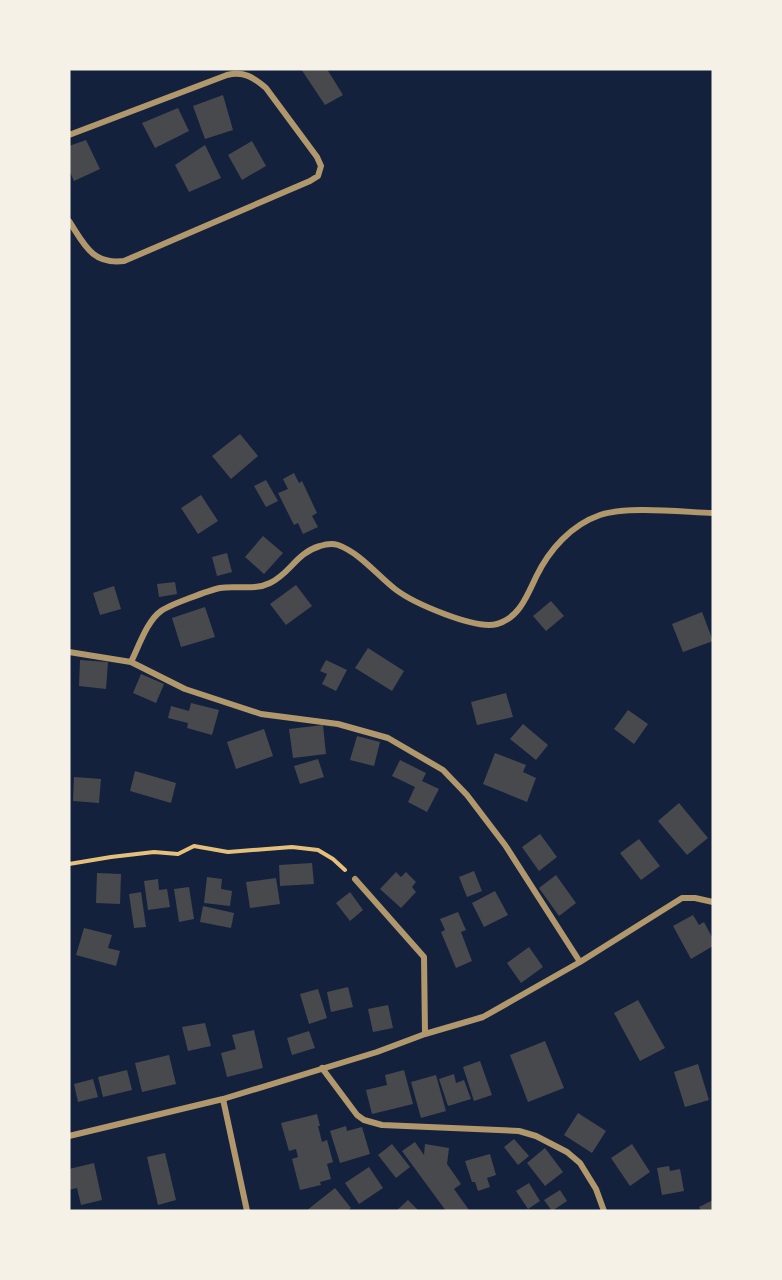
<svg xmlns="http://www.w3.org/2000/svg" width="782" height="1280" viewBox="0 0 782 1280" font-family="'PT Sans',sans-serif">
  <rect width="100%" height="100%" fill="#14213d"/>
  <path fill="#48494c" d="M 301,69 L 327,69 L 343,95 L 325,105 Z
    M 223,95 L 233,130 L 205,139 L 193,106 Z
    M 178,108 L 189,131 L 155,148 L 142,123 Z
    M 86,140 L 100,169 L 74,181 L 69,170 L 69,146 Z
    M 252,141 L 266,166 L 242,180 L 228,155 Z
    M 205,145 L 221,178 L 189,192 L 175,165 Z
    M 240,434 L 258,456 L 231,479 L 212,456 Z
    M 294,473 L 299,483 L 302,481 L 317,513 L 312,516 L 318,527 L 303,534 L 298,523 L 294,525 L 278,493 L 288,489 L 283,479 Z
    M 266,480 L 278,501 L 266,507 L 254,486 Z
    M 201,495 L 218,521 L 198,534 L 181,508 Z
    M 263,536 L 283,553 L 264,574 L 245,557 Z
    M 227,553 L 232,572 L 217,576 L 212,557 Z
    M 175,582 L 177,594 L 159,597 L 157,584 Z
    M 296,585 L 312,606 L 286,625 L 270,604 Z
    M 114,586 L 121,609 L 100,615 L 93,593 Z
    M 551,601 L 564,616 L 546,631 L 533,616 Z
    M 205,607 L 215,637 L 181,647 L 172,618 Z
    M 702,612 L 713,641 L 683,652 L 672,624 Z
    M 368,648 L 404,671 L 392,691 L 355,668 Z
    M 80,660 L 108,662 L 106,689 L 79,686 Z
    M 326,660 L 347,670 L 336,691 L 322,684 L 327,674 L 320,671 Z
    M 141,674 L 164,684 L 156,703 L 133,693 Z
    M 506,693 L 513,717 L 477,725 L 471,702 Z
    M 191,703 L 219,710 L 212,735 L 187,728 L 188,723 L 168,718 L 171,706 L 189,711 Z
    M 628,710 L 648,724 L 634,744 L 614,729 Z
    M 523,724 L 548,745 L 536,760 L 510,739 Z
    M 323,725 L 326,754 L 293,758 L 289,729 Z
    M 264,729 L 273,756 L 236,769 L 227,742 Z
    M 357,736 L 380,742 L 374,766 L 350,760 Z
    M 495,753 L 526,765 L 523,772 L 536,778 L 527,802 L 483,784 Z
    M 318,759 L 324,777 L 300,784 L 294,766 Z
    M 400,760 L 426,773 L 422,781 L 439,789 L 427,812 L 408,802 L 415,787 L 392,776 Z
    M 135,771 L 176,783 L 171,803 L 130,791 Z
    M 74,777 L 101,779 L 99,803 L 73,801 Z
    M 679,803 L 708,838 L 687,855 L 658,821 Z
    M 540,834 L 557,857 L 539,871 L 522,847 Z
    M 639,839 L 660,866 L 641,880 L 620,853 Z
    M 312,863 L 314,884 L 280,886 L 279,865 Z
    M 474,871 L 482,891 L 467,897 L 459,877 Z
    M 396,872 L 401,877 L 406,872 L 416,882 L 412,887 L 416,892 L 401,908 L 380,889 Z
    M 97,873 L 121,874 L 120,904 L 96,903 Z
    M 556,875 L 576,903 L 559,916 L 539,888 Z
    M 207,877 L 222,879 L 221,889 L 232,891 L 230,906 L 204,903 Z
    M 276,878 L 280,904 L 250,908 L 246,882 Z
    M 158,879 L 159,890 L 167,889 L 170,907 L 148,910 L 144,881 Z
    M 189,887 L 194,919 L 179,922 L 174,889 Z
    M 495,891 L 508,915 L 484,927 L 472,903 Z
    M 141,892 L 146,927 L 134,928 L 129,894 Z
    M 350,892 L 363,910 L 350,921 L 336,903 Z
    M 203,906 L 234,913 L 231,928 L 200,922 Z
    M 458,912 L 466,930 L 461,932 L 472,961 L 456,968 L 441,932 L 445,930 L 440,919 Z
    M 693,915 L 699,925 L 704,922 L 713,939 L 713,946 L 691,959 L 673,926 Z
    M 84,928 L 112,935 L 108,948 L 120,951 L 116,966 L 76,955 Z
    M 529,947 L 543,967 L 521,983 L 507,963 Z
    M 348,987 L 353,1007 L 331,1012 L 327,992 Z
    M 318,989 L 327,1018 L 309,1024 L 300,994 Z
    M 638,1000 L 665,1048 L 640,1061 L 614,1013 Z
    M 388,1005 L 393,1028 L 373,1032 L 368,1009 Z
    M 205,1023 L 211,1046 L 188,1051 L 182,1027 Z
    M 254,1030 L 263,1068 L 227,1077 L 221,1053 L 236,1049 L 232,1035 Z
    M 309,1031 L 315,1048 L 292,1055 L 287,1038 Z
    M 545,1041 L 564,1088 L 528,1102 L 510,1055 Z
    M 169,1055 L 176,1084 L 142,1092 L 135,1063 Z
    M 480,1061 L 492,1095 L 474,1101 L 463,1067 Z
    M 698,1064 L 709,1100 L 685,1107 L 674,1072 Z
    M 127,1070 L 132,1090 L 103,1097 L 98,1077 Z
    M 404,1070 L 413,1104 L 372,1114 L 366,1090 L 387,1085 L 385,1075 Z
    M 454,1074 L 456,1083 L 464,1080 L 471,1099 L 448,1106 L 439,1079 Z
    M 436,1075 L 446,1111 L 421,1118 L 411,1082 Z
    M 93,1079 L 98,1097 L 78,1102 L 74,1084 Z
    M 578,1113 L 606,1131 L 592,1153 L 564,1135 Z
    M 317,1114 L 320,1126 L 318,1126 L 322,1142 L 327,1140 L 333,1162 L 327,1164 L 331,1179 L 320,1182 L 321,1185 L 300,1190 L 292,1159 L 298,1157 L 296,1149 L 289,1151 L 281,1123 Z
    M 346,1126 L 347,1131 L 362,1127 L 370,1154 L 340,1163 L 330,1131 Z
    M 514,1139 L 529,1156 L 518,1165 L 504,1147 Z
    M 415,1142 L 424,1155 L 425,1144 L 449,1148 L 447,1164 L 461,1184 L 454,1189 L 469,1210 L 446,1211 L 402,1151 Z
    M 392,1144 L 410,1167 L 396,1178 L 378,1155 Z
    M 632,1144 L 650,1172 L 630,1186 L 611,1158 Z
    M 545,1148 L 563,1172 L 545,1186 L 527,1163 Z
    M 165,1153 L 176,1200 L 158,1205 L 147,1157 Z
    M 490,1154 L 496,1175 L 487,1178 L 490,1187 L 478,1191 L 475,1182 L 472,1182 L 465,1161 Z
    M 94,1163 L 102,1200 L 81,1205 L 77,1188 L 69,1190 L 69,1169 Z
    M 669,1166 L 670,1171 L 680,1169 L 684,1191 L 662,1195 L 657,1168 Z
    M 369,1167 L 383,1188 L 359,1204 L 345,1183 Z
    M 529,1183 L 540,1201 L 528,1209 L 516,1191 Z
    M 335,1188 L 351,1208 L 348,1211 L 306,1211 Z
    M 560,1190 L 567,1201 L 552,1211 L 544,1200 Z
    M 408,1200 L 419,1211 L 396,1211 Z
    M 713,1200 L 713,1211 L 701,1211 L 699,1207 Z"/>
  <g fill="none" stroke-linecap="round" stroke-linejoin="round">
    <path stroke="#e5c07b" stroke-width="4" d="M 69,864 L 111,857 L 154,852 L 178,854 L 194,846 L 228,852 L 292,847 L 318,850 L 333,859 L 345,870"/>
    <path stroke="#b1986c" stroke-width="6" d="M 69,135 L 227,75 C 244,71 253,77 266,88 L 317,157 L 321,166 L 318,176 L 310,181 L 124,261 C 92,265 84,244 69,221
      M 69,652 L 131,662 L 185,689 L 261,714 L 338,724 L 388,738 L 443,770 L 467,795 L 505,845 L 580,962
      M 131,662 C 139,646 147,621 161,611 C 169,605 210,590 220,588 C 236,585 254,591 270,583 C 290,574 296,553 320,546 C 326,544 332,543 338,545 C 360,553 377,575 395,589 C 413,603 475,630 497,624 C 519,618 527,596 536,577 C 549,550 571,525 600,515 C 627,506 682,512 713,513
      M 355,879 L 424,957 L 425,1034
      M 322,1068 L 357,1115 L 364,1120 L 382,1125 L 519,1131 L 536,1136 L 567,1152 L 580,1163 L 596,1189 L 604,1211
      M 223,1099 L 247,1211
      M 69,1136 L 223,1099 L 377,1052 L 425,1034 L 483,1017 L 580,962 L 682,898 L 695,898 L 713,902"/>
  </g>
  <rect width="782" height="1280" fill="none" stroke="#f6f1e7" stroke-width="141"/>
</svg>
